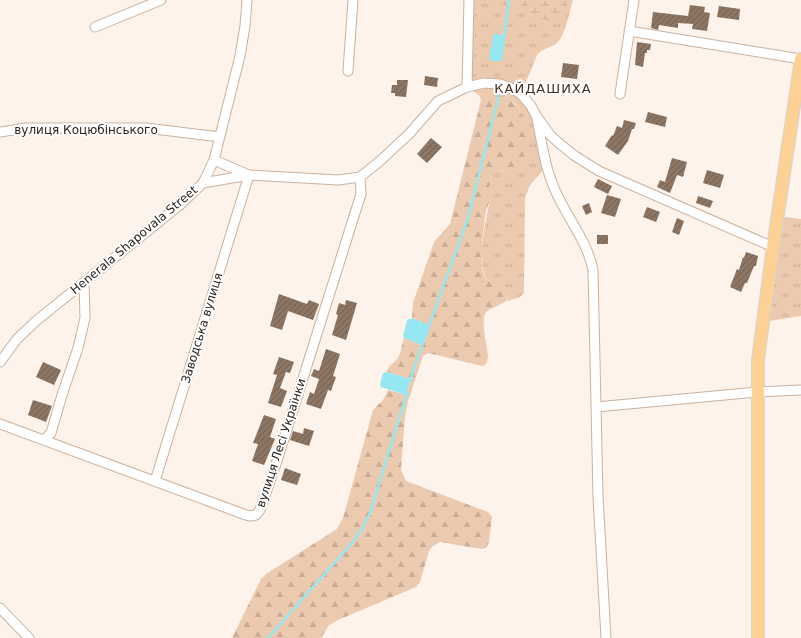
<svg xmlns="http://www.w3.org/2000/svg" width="801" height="638" viewBox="0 0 801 638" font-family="'DejaVu Sans',sans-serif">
  <defs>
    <pattern id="grass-tufts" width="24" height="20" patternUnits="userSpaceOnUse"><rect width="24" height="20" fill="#eccaaf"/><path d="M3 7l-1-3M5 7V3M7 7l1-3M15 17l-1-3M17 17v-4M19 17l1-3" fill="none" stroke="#cbad96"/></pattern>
    <pattern id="forest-firs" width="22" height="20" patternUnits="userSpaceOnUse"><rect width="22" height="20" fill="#eccaaf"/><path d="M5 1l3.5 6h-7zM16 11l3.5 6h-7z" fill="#cbad96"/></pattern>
    <pattern id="wetland-marsh" width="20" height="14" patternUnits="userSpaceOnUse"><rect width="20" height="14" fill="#eccaaf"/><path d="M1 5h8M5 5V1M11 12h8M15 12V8" fill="none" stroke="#cbad96"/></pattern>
    <pattern id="building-hatch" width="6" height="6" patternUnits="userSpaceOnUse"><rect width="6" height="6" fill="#8c7563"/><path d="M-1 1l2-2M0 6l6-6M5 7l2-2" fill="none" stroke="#736051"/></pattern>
  </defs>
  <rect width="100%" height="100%" fill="#fef3eb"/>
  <path fill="url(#grass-tufts)" d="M 468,0 L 573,0 C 570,10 565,35 558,42 C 552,48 542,48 537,55 L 521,94 L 531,106 L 546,167 L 530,185 L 525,198 L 524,292 C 521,299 513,299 507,301 L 509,297 L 505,287 C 498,285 488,283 485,276 C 477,258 486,220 490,200 C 491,192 487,181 492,173 C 496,168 501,172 506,170 C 511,169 517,163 521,160 C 525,142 529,106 506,98 C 500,96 491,97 484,97 L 481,100 L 479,95 L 467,87 Z
    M 777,216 L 801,219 L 801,316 L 763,322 Z"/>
  <path fill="url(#forest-firs)" d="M 489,95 C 512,94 523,108 525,131 C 526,142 525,164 513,169 C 504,173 493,166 490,178 C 489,185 491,192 490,200 C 489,204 487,207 486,211 C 484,225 478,266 485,277 C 490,286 507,283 509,293 C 510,306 490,305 485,314 C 481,323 487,346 488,356 L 487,362 L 485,365 L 482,366 L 428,353 L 423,356 L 408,401 L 405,416 L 401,470 L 406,481 L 488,512 L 492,517 L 489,542 L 486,548 L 481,549 L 440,542 L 433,546 L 429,551 L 420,582 L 416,587 L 338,620 L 329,625 L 321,638 L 232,638 L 261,579 L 266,574 L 337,529 L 343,518 L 373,410 L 383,400 L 388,390 L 406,395 L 411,379 L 386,372 C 390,364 392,365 397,359 C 401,354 402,344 404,338 L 422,345 L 429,325 L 412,318 L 413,303 L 434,242 L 450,224 L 481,100 L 484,97 Z"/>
  <path fill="url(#wetland-marsh)" d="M 487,0 L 570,0 C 566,7 562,16 554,19 C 543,24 521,9 510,6 C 501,3 492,9 487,0 Z"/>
  <path fill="#95e8f2" d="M 495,34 L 504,35 L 501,61 L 491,61 L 489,58 L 493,35 Z
    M 412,318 L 429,325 L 422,345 L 404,338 L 403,336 L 407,320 Z
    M 386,372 L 411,379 L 406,395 L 381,387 L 380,384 L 383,373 Z"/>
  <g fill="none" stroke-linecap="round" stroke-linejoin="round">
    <path stroke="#95e8f2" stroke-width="2.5" d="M 501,59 L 509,0
      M 410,381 L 416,362 L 468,218 L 499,95
      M 268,638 L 352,543 L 363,527 L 370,513 L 407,393"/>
  </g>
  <path fill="url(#building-hatch)" d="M 690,5 L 705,7 L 704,12 L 710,13 L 707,31 L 692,29 L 693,24 L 678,23 L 678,28 L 659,25 L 658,30 L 651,28 L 653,12 L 688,16 Z
    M 719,6 L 740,9 L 739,20 L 717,17 Z
    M 637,42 L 651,44 L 650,50 L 647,50 L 647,53 L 645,53 L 643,67 L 635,65 Z
    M 563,63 L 579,65 L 577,79 L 561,77 Z
    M 425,76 L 438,78 L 437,87 L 424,85 Z
    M 397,80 L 408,80 L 406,97 L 395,96 L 395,93 L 391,93 L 392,85 L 397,85 Z
    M 648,112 L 667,117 L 665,127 L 645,122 Z
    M 624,120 L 636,123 L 634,129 L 632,129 L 628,141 L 618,155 L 605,146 L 612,135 L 613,136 L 617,126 L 622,128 Z
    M 431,138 L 442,147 L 427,163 L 417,154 Z
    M 672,158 L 687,162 L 683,177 L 677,175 L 670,193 L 657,187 L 660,180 L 665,182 Z
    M 707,170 L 724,175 L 720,188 L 703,183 Z
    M 598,179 L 612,186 L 608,194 L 594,187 Z
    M 607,195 L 621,199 L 615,217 L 601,213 Z
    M 698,196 L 713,201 L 710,208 L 696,203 Z
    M 589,203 L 592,212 L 586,215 L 582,206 Z
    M 647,207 L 660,212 L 656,222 L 643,217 Z
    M 677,218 L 684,221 L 679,235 L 672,232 Z
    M 597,235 L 608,235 L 608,244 L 597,244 Z
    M 746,252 L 758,256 L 756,266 L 754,266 L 747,283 L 745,283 L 741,292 L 730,287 L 737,269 L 739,270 L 743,257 L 744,258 Z
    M 279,294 L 307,304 L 309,300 L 319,304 L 313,320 L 288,311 L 282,330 L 270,326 Z
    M 346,300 L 357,303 L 346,340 L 332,335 L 338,315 L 336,314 L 339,303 L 345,305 Z
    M 326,349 L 340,354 L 333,376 L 336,377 L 331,391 L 328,390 L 321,409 L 306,404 L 310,392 L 314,394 L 319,379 L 311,376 L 314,369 L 319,371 Z
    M 279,357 L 294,362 L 290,373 L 286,372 L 280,388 L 287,391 L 281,407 L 268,403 L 277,375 L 273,374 Z
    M 43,362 L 61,370 L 54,385 L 36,377 Z
    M 33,400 L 52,406 L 46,422 L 28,415 Z
    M 264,415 L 276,419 L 270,437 L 275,439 L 264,465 L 252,461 L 258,444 L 253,443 Z
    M 304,428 L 314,431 L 309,446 L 290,440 L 293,431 L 303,434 Z
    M 285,468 L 301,474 L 297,485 L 281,480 Z"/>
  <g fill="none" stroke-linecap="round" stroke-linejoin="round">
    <g stroke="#cab19d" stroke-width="11">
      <path id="minor" d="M 95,27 L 161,0
        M 629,31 L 801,59
        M 348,71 L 353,0
        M 467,87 L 469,0
        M 620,94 L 634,0
        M 537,119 C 542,143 545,168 555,190 C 567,218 587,240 593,270 L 598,496 L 606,638
        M 0,132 L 26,128 L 146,128 L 220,137
        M 203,183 L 249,175 L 338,180 L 360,177 L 380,161 L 409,134 L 438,101 L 467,87 L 484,83 L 500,84 L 511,88 L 521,94 L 531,106 L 537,117 L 550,135 L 560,144 L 575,156 L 599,171 L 773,247
        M 0,362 L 17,339 L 36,321 L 181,204 L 203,183 L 214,160 L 240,56 L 245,26 L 247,0
        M 596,407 L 757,392 L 801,390
        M 0,424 L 246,515 L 251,516 L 256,515 L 260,510 L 276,464 L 361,194 L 360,177
        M 44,440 L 51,433 L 62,395 L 78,348 L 85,318 L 84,282
        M 155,481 L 249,175 L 214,160
        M 0,608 L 29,638"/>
    </g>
    <g stroke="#d5d3d1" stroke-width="14">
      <path id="major" d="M 758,638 L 758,360 L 773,247 L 801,59"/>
    </g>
    <use href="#minor" stroke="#fff" stroke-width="9"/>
    <use href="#major" stroke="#fdd193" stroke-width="12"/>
  </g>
  <g text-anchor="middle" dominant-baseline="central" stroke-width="4" stroke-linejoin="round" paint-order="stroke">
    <g font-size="12" fill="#2b221b" stroke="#fff">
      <text x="86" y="130">вулиця Коцюбінського</text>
      <text transform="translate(134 240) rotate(-40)">Henerala Shapovala Street</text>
      <text transform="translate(202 328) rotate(-73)">Заводська вулиця</text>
      <text transform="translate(281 443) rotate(-72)">вулиця Лесі Українки</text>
    </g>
    <g font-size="13" letter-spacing="1" fill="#443020" stroke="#fff">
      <text x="543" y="88">КАЙДАШИХА</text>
    </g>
  </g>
</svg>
